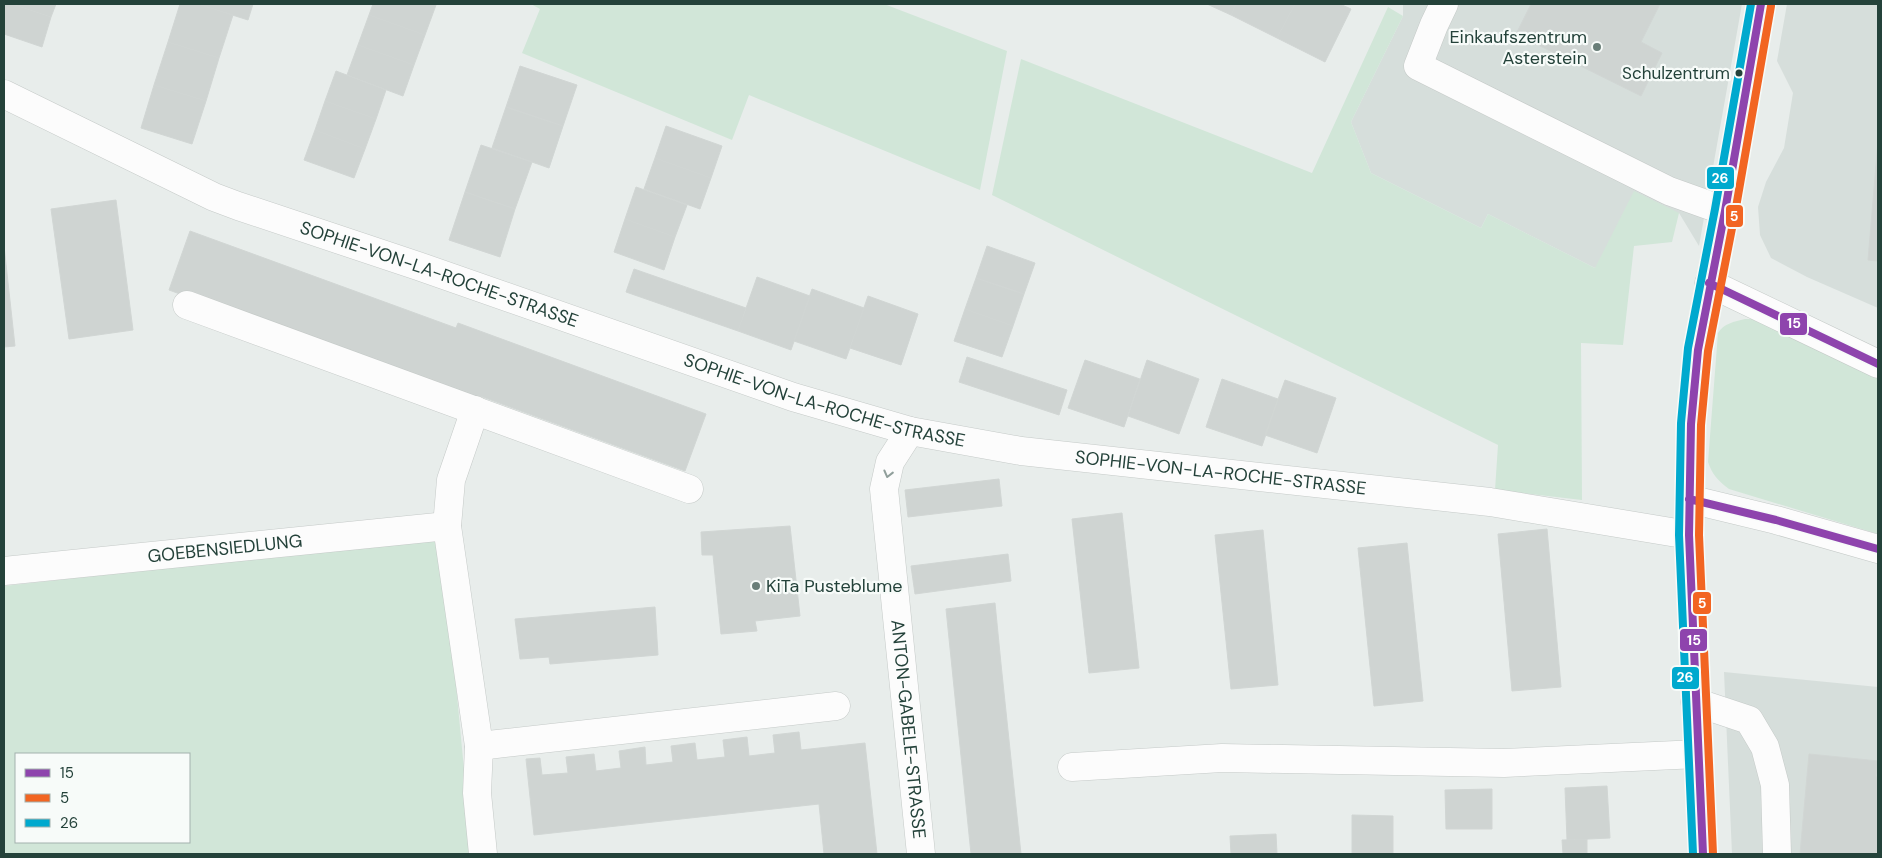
<svg xmlns="http://www.w3.org/2000/svg" width="1882" height="858" viewBox="0 0 1882 858" font-family="'DM Sans',sans-serif">
  <rect width="100%" height="100%" fill="#e8edeb"/>
  <path fill="#d6dedb" d="M 1403,4 L 1742,4 L 1699,246 L 1679,213 L 1595,268 L 1488,214 L 1481,228 L 1371,173 L 1351,122 L 1403,16 Z
    M 1787,4 L 1878,4 L 1878,308 L 1807,277 L 1771,258 L 1760,235 L 1758,207 L 1766,182 L 1784,148 L 1793,93 L 1777,61 Z
    M 1724,672 L 1878,687 L 1878,854 L 1732,854 Z"/>
  <path fill="#d1e6d8" fill-rule="evenodd" d="M 531,4 L 884,4 L 1007,51 L 980,190 L 749,95 L 732,140 L 522,53 L 540,9 Z
    M 1388,7 L 1403,16 L 1351,122 L 1371,173 L 1481,228 L 1488,214 L 1595,268 L 1634,191 L 1679,213 L 1672,242 L 1634,246 L 1623,345 L 1581,343 L 1582,500 L 1495,490 L 1498,445 L 992,195 L 1021,59 L 1312,173 Z
    M 1745,319 L 1758,319 L 1878,378 L 1878,534 L 1729,489 C 1718,481 1712,474 1708,462 L 1718,333 C 1724,323 1734,322 1745,319 Z
    M 442,537 L 472,854 L 4,854 L 4,586 ZM 16,754 L 189,754 L 189,842 L 16,842 Z"/>
  <path fill="#cfd4d2" stroke="#d1d6d4" d="M 4,4 L 12,4 L 51,17 L 42,47 L 4,34 Z
    M 12,4 L 56,4 L 51,17 Z
    M 180,4 L 198,4 L 233,15 L 219,58 L 168,42 Z
    M 198,4 L 253,4 L 248,20 Z
    M 373,4 L 433,4 L 436,5 L 425,35 L 369,15 Z
    M 1207,4 L 1236,4 L 1231,15 Z
    M 1236,4 L 1295,4 L 1277,38 L 1231,15 Z
    M 1295,4 L 1340,4 L 1351,9 L 1325,62 L 1277,38 Z
    M 1531,4 L 1660,4 L 1641,42 L 1662,53 L 1641,96 L 1516,34 Z
    M 369,15 L 425,35 L 414,65 L 358,45 Z
    M 168,42 L 219,58 L 206,101 L 154,85 Z
    M 358,45 L 414,65 L 403,96 L 347,75 Z
    M 520,66 L 577,85 L 563,126 L 506,107 Z
    M 336,71 L 386,90 L 376,119 L 325,101 Z
    M 154,85 L 206,101 L 192,144 L 141,128 Z
    M 325,101 L 376,119 L 365,149 L 315,130 Z
    M 506,107 L 563,126 L 549,168 L 492,148 Z
    M 666,126 L 722,146 L 711,178 L 655,158 Z
    M 315,130 L 365,149 L 354,178 L 304,160 Z
    M 1878,141 L 1878,261 L 1868,260 Z
    M 481,145 L 532,162 L 515,209 L 465,192 Z
    M 655,158 L 711,178 L 700,209 L 644,189 Z
    M 636,187 L 687,205 L 675,237 L 625,219 Z
    M 465,192 L 515,209 L 500,257 L 449,240 Z
    M 116,200 L 133,330 L 69,339 L 51,209 Z
    M 625,219 L 675,237 L 664,270 L 614,252 Z
    M 190,231 L 456,328 L 458,323 L 706,414 L 685,471 L 480,396 L 478,403 L 169,290 Z
    M 4,246 L 15,346 L 4,347 Z
    M 987,246 L 1035,263 L 1024,294 L 976,278 Z
    M 634,269 L 746,308 L 738,331 L 626,292 Z
    M 757,277 L 810,296 L 791,350 L 738,331 Z
    M 976,278 L 1024,294 L 1013,326 L 965,309 Z
    M 812,289 L 864,308 L 846,359 L 794,341 Z
    M 868,296 L 918,314 L 901,365 L 850,348 Z
    M 965,309 L 1013,326 L 1002,357 L 954,341 Z
    M 967,357 L 1067,390 L 1059,415 L 959,382 Z
    M 1085,360 L 1140,379 L 1124,427 L 1068,408 Z
    M 1147,360 L 1199,379 L 1179,434 L 1128,416 Z
    M 1222,379 L 1278,399 L 1262,446 L 1206,427 Z
    M 1285,380 L 1336,398 L 1317,453 L 1265,435 Z
    M 999,479 L 1002,506 L 908,517 L 905,490 Z
    M 1122,513 L 1139,668 L 1089,673 L 1072,519 Z
    M 790,526 L 800,616 L 755,621 L 757,631 L 721,634 L 713,555 L 702,555 L 701,532 Z
    M 1547,529 L 1561,687 L 1512,691 L 1498,534 Z
    M 1263,530 L 1278,685 L 1231,689 L 1215,535 Z
    M 1407,543 L 1423,701 L 1374,706 L 1358,548 Z
    M 1008,554 L 1011,581 L 915,594 L 911,566 Z
    M 995,603 L 1001,664 L 1021,854 L 971,854 L 946,609 Z
    M 655,607 L 658,655 L 550,664 L 549,657 L 520,659 L 515,619 Z
    M 799,732 L 801,750 L 865,743 L 877,854 L 824,854 L 819,804 L 534,835 L 526,759 L 540,758 L 542,775 L 568,773 L 566,757 L 594,754 L 596,771 L 621,768 L 619,751 L 645,747 L 646,765 L 673,762 L 671,746 L 695,743 L 697,760 L 725,757 L 723,740 L 747,737 L 749,756 L 775,753 L 773,735 Z
    M 1809,754 L 1878,761 L 1876,776 L 1878,777 L 1878,854 L 1800,854 Z
    M 1607,786 L 1610,838 L 1567,840 L 1565,788 Z
    M 1492,789 L 1492,829 L 1446,829 L 1445,790 Z
    M 1352,815 L 1393,816 L 1393,854 L 1352,854 Z
    M 1276,834 L 1277,854 L 1231,854 L 1230,836 Z
    M 1587,839 L 1587,854 L 1563,854 L 1562,840 Z"/>
  <g fill="none" stroke-linecap="round" stroke-linejoin="round">
    <g stroke="#c5cac8" stroke-width="29">
      <g id="minor">
        <path d="M 1444,4 L 1434,25 L 1418,66 L 1669,191 L 1725,211"/>
        <path id="s1" d="M 4,94 L 214,197 L 238,206 L 418,266 L 793,397 L 910,431 L 1021,451 L 1490,502 L 1689,535"/>
        <path d="M 1709,283 L 1878,364"/>
        <path d="M 187,305 L 689,489"/>
        <path d="M 475,410 L 451,480 L 447,526 L 479,746 L 477,793 L 483,854"/>
        <path id="s2" d="M 910,431 L 890,462 L 884,489 L 921,854"/>
        <path d="M 1689,499 L 1776,520 L 1878,549"/>
        <path id="s3" d="M 4,571 L 447,526"/>
        <path d="M 1695,702 L 1749,720 L 1765,747 L 1775,785 L 1777,854"/>
        <path d="M 479,746 L 836,706"/>
        <path d="M 1072,767 L 1222,758 L 1504,763 L 1698,754"/>
        <path d="M 1703,854 L 1689,535 L 1691,424 L 1698,350 L 1725,211 L 1761,4"/>
      </g>
    </g>
    <use href="#minor" stroke="#fcfcfc" stroke-width="28"/>
    <g stroke="#f7fbf9" stroke-width="11">
      <path id="bus-1" d="M 1709,283 L 1878,364
        M 1689,499 L 1776,520 L 1878,549
        M 1703,854 L 1689,535 L 1691,424 L 1698,350 L 1725,211 L 1761,4"/>
    </g>
    <g stroke="#f7fbf9" stroke-width="11">
      <path id="bus-2" d="M 1713,854 L 1699,535 L 1701,425 L 1708,351 L 1735,213 L 1771,6"/>
    </g>
    <g stroke="#f7fbf9" stroke-width="11">
      <path id="bus-3" d="M 1693,854 L 1679,535 L 1681,423 L 1688,348 L 1715,209 L 1751,4"/>
    </g>
    <use href="#bus-1" stroke="#8e44ad" stroke-width="8"/>
    <use href="#bus-2" stroke="#f26522" stroke-width="8"/>
    <use href="#bus-3" stroke="#00a9ce" stroke-width="8"/>
  </g>
  <defs><path id="oneway-chevron" d="M-2-3.5L2.5 0L-2 3.5" fill="none" stroke-width="1.6" stroke-linecap="round" stroke-linejoin="round" transform="scale(1.25)"/></defs>
  <use stroke="#909f9b" href="#oneway-chevron" transform="translate(888 474) rotate(104)"/>
  <g fill="#697e78" stroke="#f7fbf9" stroke-width="2">
    <circle cx="1597" cy="47" r="5"/>
    <circle cx="756" cy="586" r="5"/>
  </g>
  <circle fill="#24423a" stroke="#f7fbf9" stroke-width="2" cx="1739" cy="73" r="4.5"/>
  <g text-anchor="middle" dominant-baseline="central" stroke-width="4.5" stroke-linejoin="round" paint-order="stroke">
    <g font-size="17" fill="#24423a" stroke="#f7fbf9" text-anchor="end">
      <text x="1730" y="73">Schulzentrum</text>
    </g>
    <g font-size="18" fill="#24423a" stroke="#f7fbf9" text-anchor="end">
      <text x="1587" y="37">Einkaufszentrum<tspan x="1587" dy="21">Asterstein</tspan></text>
      <text x="766" y="586" text-anchor="start">KiTa Pusteblume</text>
    </g>
    <g font-size="18" fill="#24423a" stroke="#f7fbf9">
      <text stroke="none"><textPath href="#s1" startOffset="472">SOPHIE-VON-LA-ROCHE-STRASSE</textPath></text>
      <text stroke="none"><textPath href="#s1" startOffset="878">SOPHIE-VON-LA-ROCHE-STRASSE</textPath></text>
      <text stroke="none"><textPath href="#s1" startOffset="1282">SOPHIE-VON-LA-ROCHE-STRASSE</textPath></text>
      <text stroke="none"><textPath href="#s3" startOffset="222">GOEBENSIEDLUNG</textPath></text>
      <text stroke="none"><textPath href="#s2" startOffset="306">ANTON-GABELE-STRASSE</textPath></text>
    </g>
  </g>
  <g stroke="#f7fbf9" stroke-width="2">
    <rect x="1706" y="166" width="29" height="24" rx="5" fill="#00a9ce"/>
    <rect x="1725" y="204" width="19" height="24" rx="5" fill="#f26522"/>
    <rect x="1779" y="312" width="29" height="24" rx="5" fill="#8e44ad"/>
    <rect x="1692" y="591" width="20" height="24" rx="5" fill="#f26522"/>
    <rect x="1679" y="628" width="29" height="24" rx="5" fill="#8e44ad"/>
    <rect x="1671" y="666" width="29" height="24" rx="5" fill="#00a9ce"/>
  </g>
  <g font-size="14" text-anchor="middle" font-weight="bold" fill="#fff">
    <text x="1720" y="183">26</text>
    <text x="1734" y="221">5</text>
    <text x="1794" y="328">15</text>
    <text x="1702" y="608">5</text>
    <text x="1694" y="645">15</text>
    <text x="1685" y="682">26</text>
  </g>
  <rect width="1882" height="858" fill="none" stroke="#24423a" stroke-width="10"/>
  <rect x="15" y="753" width="175" height="90" fill="#f7fbf9" stroke="#a3b1ad"/>
  <rect x="25" y="769" width="25" height="8" fill="#8e44ad" stroke="#a3b1ad"/>
  <text x="60" y="778" font-size="15" fill="#24423a">15</text>
  <rect x="25" y="794" width="25" height="8" fill="#f26522" stroke="#a3b1ad"/>
  <text x="60" y="803" font-size="15" fill="#24423a">5</text>
  <rect x="25" y="819" width="25" height="8" fill="#00a9ce" stroke="#a3b1ad"/>
  <text x="60" y="828" font-size="15" fill="#24423a">26</text>
</svg>
